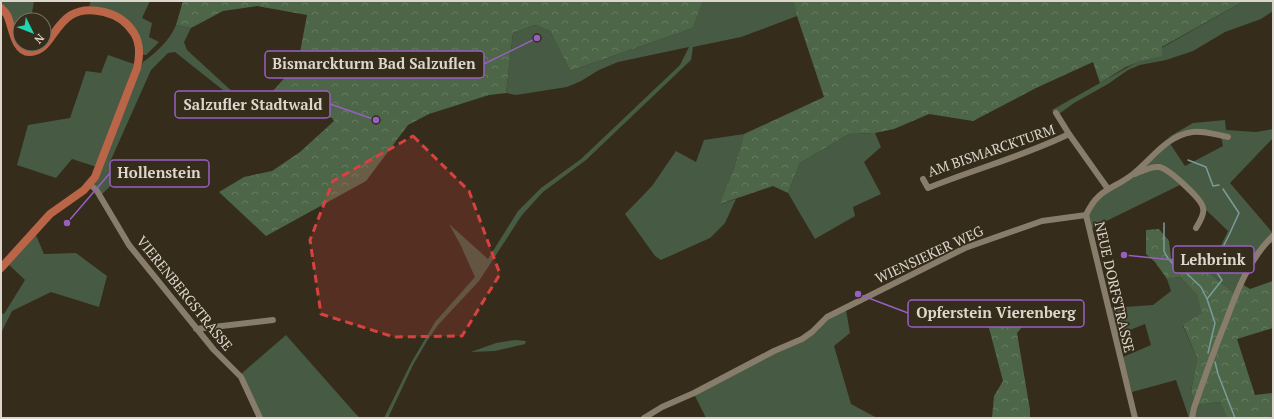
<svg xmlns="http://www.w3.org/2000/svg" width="1274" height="419" viewBox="0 0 1274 419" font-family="'PT Serif',serif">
  <defs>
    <pattern id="forest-crowns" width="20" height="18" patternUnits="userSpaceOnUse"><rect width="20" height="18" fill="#4c6647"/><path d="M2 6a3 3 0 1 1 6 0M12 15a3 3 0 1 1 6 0" fill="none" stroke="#657b60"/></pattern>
  </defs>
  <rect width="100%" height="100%" fill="#352c1b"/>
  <path fill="#475a43" d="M 1,1 L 34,1 L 32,13 L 35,20 L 20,20 L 20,42 L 1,5 Z
    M 91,1 L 150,1 L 142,18 L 152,23 L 149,37 L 159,42 L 146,55 L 142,55 L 138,35 L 110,10 L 89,6 Z
    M 703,1 L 795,1 L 797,11 L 797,16 L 741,37 L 693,47 L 691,60 L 586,160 L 543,192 L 522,215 L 479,281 L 438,325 L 427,341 L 413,365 L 388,418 L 384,418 L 411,363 L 435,322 L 475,277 L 460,244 L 449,224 L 488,259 L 518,211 L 541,188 L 581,159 L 680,65 L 689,47 L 618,62 L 599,70 L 581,81 L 567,87 L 516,95 L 506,93 L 513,33 L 535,25 L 550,31 L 570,71 L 693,28 Z
    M 1244,1 L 1273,1 L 1273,11 L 1261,19 L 1225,32 L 1193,51 L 1166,60 L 1140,65 L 1128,70 L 1108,84 L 1074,103 L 1059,114 L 1070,133 L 1109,185 L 1104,188 L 1069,138 L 1052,110 C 1117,74 1180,37 1244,1 Z
    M 176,25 L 191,28 L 184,42 L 187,50 L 236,95 L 267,97 L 262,103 L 233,98 L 175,52 L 168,53 L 151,70 L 110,162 L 121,176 L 101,195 L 94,183 L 143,62 C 156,53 170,40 176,25 Z
    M 108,55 L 134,64 L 97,167 L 72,159 L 56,178 L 17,165 L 28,125 L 70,118 L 86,71 L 101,73 Z
    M 1225,120 L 1226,130 L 1256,132 L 1273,129 L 1273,138 L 1230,183 L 1272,232 L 1273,231 L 1273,243 L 1272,244 L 1269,240 L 1261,247 L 1237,295 L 1208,272 L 1228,231 L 1180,185 L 1090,229 L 1087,216 L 1091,208 L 1103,196 L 1169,142 L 1185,166 L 1223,146 L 1221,137 L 1191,129 L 1167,138 L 1193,123 Z
    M 875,133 L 881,147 L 864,162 L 881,194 L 853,207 L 855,216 L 815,239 L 788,193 L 800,163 L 849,134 Z
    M 744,134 L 734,168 L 721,204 L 736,199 L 725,223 L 710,238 L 661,260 L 655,256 L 625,214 L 652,186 L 676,151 L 696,162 L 704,140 Z
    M 35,233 L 44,254 L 76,253 L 107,276 L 99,307 L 51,292 L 12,311 L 1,333 L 1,313 L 4,314 L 25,280 L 8,264 Z
    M 1180,277 L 1197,295 L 1203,313 L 1183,326 L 1197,358 L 1191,392 L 1195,402 L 1189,418 L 1176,380 L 1132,392 L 1123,357 L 1151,345 L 1145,324 L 1117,335 L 1110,308 L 1153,305 L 1171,291 L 1167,279 Z
    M 846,310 L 850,333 L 834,346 L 851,404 L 877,418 L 706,418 L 694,394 L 775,352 L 802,341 L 829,319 Z
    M 286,335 L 354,412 L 360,418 L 258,418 L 241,374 Z
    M 515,340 L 526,341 L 525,344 L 495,351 L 471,352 L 496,343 Z
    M 1220,402 L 1227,418 L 1193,418 L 1196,405 Z"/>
  <path fill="url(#forest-crowns)" d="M 183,1 L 703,1 L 693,28 L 570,71 L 550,31 L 535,25 L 513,33 L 506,93 L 489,95 L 429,114 L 408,125 L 366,181 L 266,236 L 219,192 L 244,177 L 272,171 L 300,152 L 334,121 L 332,118 L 262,103 L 298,63 L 307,15 L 257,6 L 223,11 L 191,28 L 176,25 Z
    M 794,1 L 1244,1 L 1162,47 L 1162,56 L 1140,61 L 1126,67 L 1100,83 L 1093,62 L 1036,88 L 973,121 L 929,114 L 894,129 L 875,133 L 849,134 L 800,163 L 788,193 L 773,186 L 720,204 L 734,168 L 744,134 L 824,97 L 797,16 Z
    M 1159,229 L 1169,241 L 1171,258 L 1179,265 L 1208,272 L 1237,295 L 1242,284 L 1250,289 L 1273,281 L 1273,328 L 1237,339 L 1255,395 L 1273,393 L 1273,418 L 1227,418 L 1220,402 L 1196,405 L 1191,392 L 1197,358 L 1183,325 L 1202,313 L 1197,295 L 1180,277 L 1167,279 L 1155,262 L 1146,254 L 1146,230 Z
    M 997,304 L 1012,323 L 1030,318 L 1017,333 L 1030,410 L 1030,418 L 992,418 L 994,396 L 1003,381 L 989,328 L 988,308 Z"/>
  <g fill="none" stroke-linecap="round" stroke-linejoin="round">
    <path stroke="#799c9c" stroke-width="1.5" d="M 1188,160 L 1206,167 L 1213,186 L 1219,185
      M 1164,223 L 1164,251 L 1167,257 L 1173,264 L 1182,269 L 1201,287 L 1207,299
      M 1208,353 L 1215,323 L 1207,299 L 1222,280 L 1213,267 L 1229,235 L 1239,213 L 1223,189
      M 1215,362 L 1218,374 L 1235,418"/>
    <path stroke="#887d6a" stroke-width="6" d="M 1056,113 L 1069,134 L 1108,189
      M 1135,174 C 1142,171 1151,166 1159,167 C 1168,168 1202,199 1203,208 C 1205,214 1199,223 1196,228
      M 923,179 L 928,188 C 975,169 1024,156 1069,134
      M 90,184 L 97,191 L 129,245 L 214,350 L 241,377 L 260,418
      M 196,329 L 273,320
      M 644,418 L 662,407 L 694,393 L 774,351 L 802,339 L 812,332 L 827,317 L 965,248 L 1042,221 L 1086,215
      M 1135,418 L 1086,215 C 1098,188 1113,190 1133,174 C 1152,159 1166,136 1192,132 C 1203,130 1217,135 1228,137
      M 1192,418 L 1194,408 C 1204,379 1214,350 1226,321 C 1237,291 1249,259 1273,236"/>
    <path stroke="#ba6448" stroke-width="8" d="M 1,8 C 3,10 6,13 7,15 C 12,24 14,53 30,52 C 57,52 53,0 104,12 C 117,15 127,22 134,33 C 140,43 140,56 137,68 L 95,177 L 84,190 L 50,214 L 1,268"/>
  </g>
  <path fill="#d74241" fill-opacity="0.2" stroke="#d74241" stroke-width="3" stroke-dasharray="8 5" stroke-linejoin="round" d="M 413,136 L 469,191 L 500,274 L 462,336 L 394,337 L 321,314 L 310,240 L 333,181 Z"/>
  <g text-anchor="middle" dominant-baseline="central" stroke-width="3.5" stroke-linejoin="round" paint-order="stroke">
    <g font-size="14" fill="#dcd6cc" stroke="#352c1b">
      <text transform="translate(991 150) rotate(-19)">AM BISMARCKTURM</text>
      <text transform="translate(929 254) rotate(-25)">WIENSIEKER WEG</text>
      <text transform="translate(1115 287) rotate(77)">NEUE DORFSTRASSE</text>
      <text transform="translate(185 293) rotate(51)">VIERENBERGSTRASSE</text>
    </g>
  </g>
  <path fill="none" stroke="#985fc3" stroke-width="1.5" d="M537 38L484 64M376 120L330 104M67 223L110 173M1124 255L1173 260M858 294L908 313"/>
  <g fill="#985fc3" stroke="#352c1b" stroke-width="1.5">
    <circle cx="537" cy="38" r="4"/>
    <circle cx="376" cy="120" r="4"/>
    <circle cx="67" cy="223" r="4"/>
    <circle cx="1124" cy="255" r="4"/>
    <circle cx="858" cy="294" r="4"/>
  </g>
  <g fill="#352c1b" stroke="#985fc3" stroke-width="1.5">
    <rect x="265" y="51" width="219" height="27" rx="4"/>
    <rect x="175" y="91" width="155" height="27" rx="4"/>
    <rect x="110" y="160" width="99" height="27" rx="4"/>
    <rect x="1173" y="246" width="81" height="27" rx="4"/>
    <rect x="908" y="300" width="176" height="27" rx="4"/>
  </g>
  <g font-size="15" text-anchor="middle" font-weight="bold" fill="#dcd6cc">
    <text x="374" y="69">Bismarckturm Bad Salzuflen</text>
    <text x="253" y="110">Salzufler Stadtwald</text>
    <text x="159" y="178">Hollenstein</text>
    <text x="1213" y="265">Lehbrink</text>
    <text x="996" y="318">Opferstein Vierenberg</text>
  </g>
  <rect width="1274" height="419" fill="none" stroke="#dcd6cc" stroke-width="4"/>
  <g transform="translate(32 32) rotate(133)"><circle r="19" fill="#352c1b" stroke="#787062"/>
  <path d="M0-3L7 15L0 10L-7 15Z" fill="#1ed5b1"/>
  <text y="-6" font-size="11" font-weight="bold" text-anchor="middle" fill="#dcd6cc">N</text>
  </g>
</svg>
